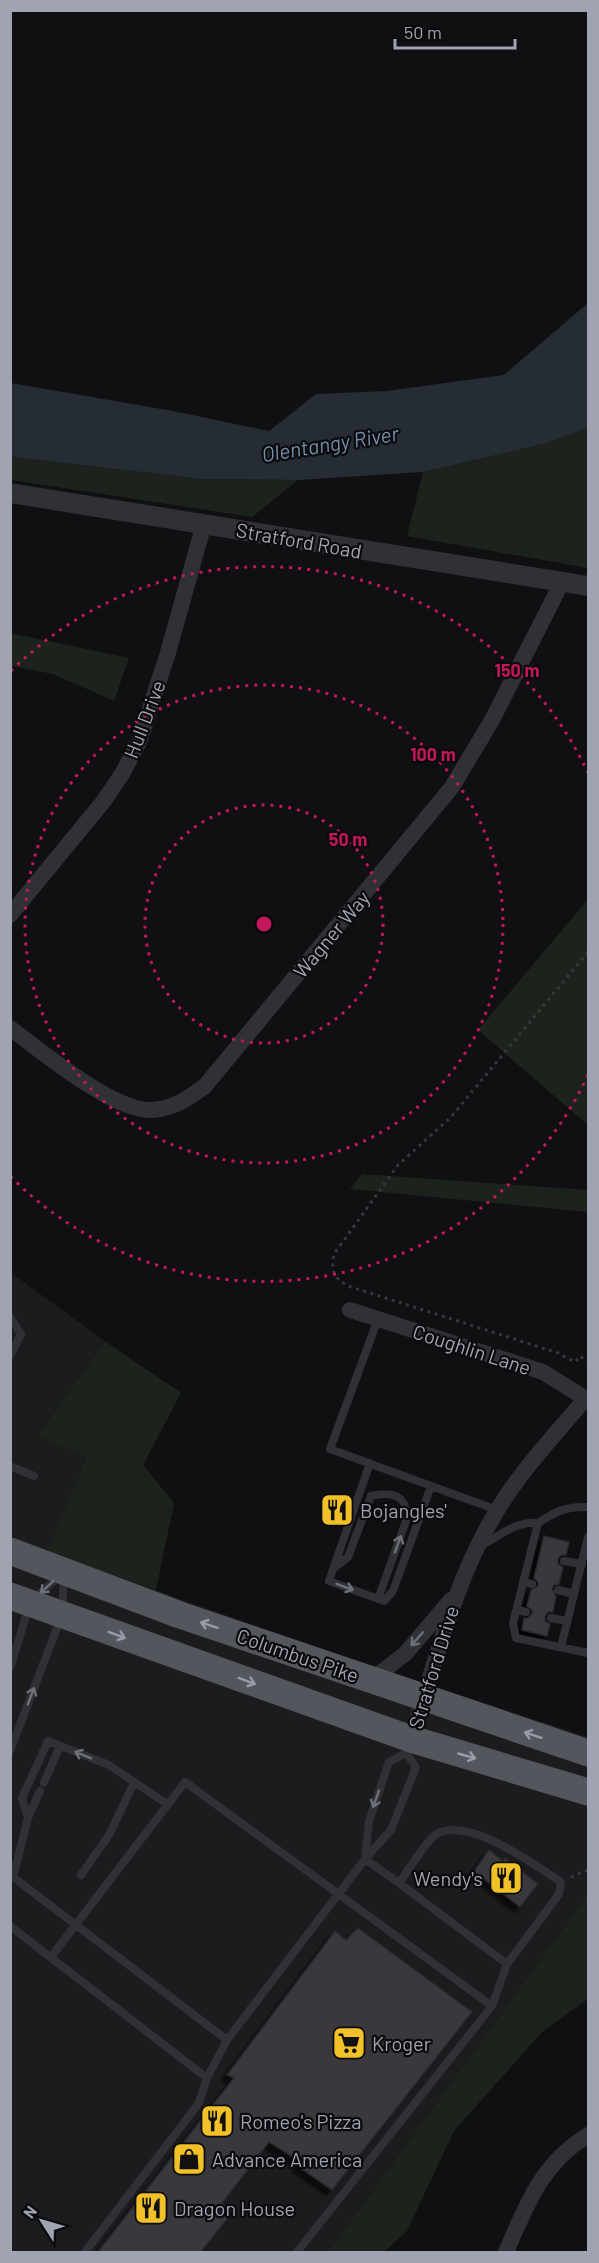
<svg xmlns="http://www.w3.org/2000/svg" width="599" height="2263" viewBox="0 0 599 2263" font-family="Barlow,sans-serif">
  <defs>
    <filter id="shadow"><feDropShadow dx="-5.5" dy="5.5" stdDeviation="1.5" flood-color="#0009"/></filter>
  </defs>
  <rect width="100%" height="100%" fill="#100f11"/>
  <path fill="#1c1b1e" d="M 10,1272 L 105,1341 L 37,1436 L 86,1457 L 48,1552 L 347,1658 L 588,1737 L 588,1894 L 328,2252 L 11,2252 Z"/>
  <path fill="#1c231d" d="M 588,428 L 588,568 L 407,536 L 423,472 L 544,444 Z
    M 10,457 L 202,479 L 298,480 L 252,517 L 11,480 Z
    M 10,633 L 129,658 L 114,701 L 53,674 L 11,666 Z
    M 588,899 L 588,1125 L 478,1030 Z
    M 362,1174 L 588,1190 L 588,1212 L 350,1189 Z
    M 105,1341 L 181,1393 L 143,1465 L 174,1503 L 156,1590 L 47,1552 L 86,1457 L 37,1436 Z
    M 588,1894 L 588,1999 L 542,2032 L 454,2131 L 407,2231 L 384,2252 L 328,2252 Z"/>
  <path fill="#262c34" d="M 588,303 L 588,428 L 544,444 L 423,472 L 298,480 L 202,479 L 11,457 L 11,383 L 173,411 L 269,431 L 316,394 L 386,391 L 504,375 Z"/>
  <path fill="#3a393e" stroke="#2a292d" stroke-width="1.5" filter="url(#shadow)" d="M 544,1536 L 569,1542 L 566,1555 L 561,1555 L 558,1559 L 558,1564 L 563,1567 L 559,1584 L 554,1585 L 552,1589 L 556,1596 L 553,1612 L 548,1612 L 545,1616 L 545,1621 L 550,1624 L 547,1636 L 522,1630 L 524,1618 L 528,1618 L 532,1614 L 532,1610 L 527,1606 L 531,1590 L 538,1586 L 538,1582 L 534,1578 Z
    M 489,1850 L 503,1861 L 505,1858 L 538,1884 L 520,1907 L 474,1871 Z
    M 358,1928 L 472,2012 L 332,2190 L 298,2166 L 301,2162 L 269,2142 L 222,2203 L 234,2210 L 200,2253 L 97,2253 L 234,2078 L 227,2075 L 335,1931 L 346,1940 Z"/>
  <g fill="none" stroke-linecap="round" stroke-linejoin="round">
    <path stroke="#36383d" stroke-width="3" stroke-dasharray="3 4.5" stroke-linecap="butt" d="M 588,952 L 451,1117 L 398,1165 L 334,1254 C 331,1271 333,1277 348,1286 L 558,1353 L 575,1362 L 580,1356 L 588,1362
      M 571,1877 L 588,1870"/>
    <path stroke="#303136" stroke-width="8" d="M 10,1317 L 21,1334 L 10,1356
      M 378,1319 L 330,1449 L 497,1510
      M 370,1463 L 329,1581 L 384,1601 L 393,1591 L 431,1486
      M 10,1466 L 34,1476
      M 538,1523 C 556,1511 567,1506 588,1507
      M 481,1546 C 499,1536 516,1521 538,1523 L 513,1623 L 516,1638 L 588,1653
      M 564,1561 L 582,1564
      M 334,1568 L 348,1557 L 371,1496 C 392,1491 409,1495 406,1521 L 378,1599
      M 523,1582 L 532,1584
      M 558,1590 L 574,1594
      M 517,1610 L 526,1612
      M 551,1618 L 567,1621
      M 561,1647 L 588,1537
      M 10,1668 L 30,1603 L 59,1576
      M 10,1751 L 62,1615 L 64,1575
      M 406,1753 L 416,1767 L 391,1830 L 365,1859 L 369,1821 L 389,1762 L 406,1753 L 410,1742
      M 44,1783 L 60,1746
      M 167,1804 L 109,1765 L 48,1741 L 22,1798 L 28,1818 L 13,1877 L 227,2040
      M 28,1818 L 40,1791
      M 81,1875 L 109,1835 L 134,1783
      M 10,1926 L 207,2078
      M 51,1957 L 185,1782 L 492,2006
      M 85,2252 L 199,2103 L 207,2078 L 227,2040 L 365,1859 L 399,1883 C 406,1873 426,1842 435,1835 C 466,1814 535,1865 561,1882 L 559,1894 L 507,1964 L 399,1883
      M 297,2252 L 492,2006 L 507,1964"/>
    <path stroke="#303136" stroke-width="16" d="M 10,915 L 103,802 L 122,774 L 139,742 L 167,656 L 204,524
      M 10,1028 C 41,1051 114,1112 152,1110 C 173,1109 189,1098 205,1086 L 452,787 L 492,720 L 562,582
      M 350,1310 L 543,1372 L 588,1400
      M 371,1680 L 405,1654 L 451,1600
      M 411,1739 C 436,1662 454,1580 498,1509 C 522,1469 556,1434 586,1398
      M 506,2252 C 527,2204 541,2164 588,2135"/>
    <path stroke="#303136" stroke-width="20" d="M 10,493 L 588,586"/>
    <path stroke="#54565e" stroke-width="27" d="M 10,1551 L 180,1615 L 588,1753
      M 10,1596 L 411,1739 L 588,1792"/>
  </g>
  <defs><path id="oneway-shaft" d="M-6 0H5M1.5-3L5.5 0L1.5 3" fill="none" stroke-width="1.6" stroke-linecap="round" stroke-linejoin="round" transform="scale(1.5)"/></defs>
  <g stroke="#6e707a">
    <use href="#oneway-shaft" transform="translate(398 1544) rotate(-70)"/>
    <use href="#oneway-shaft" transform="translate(47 1587) rotate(137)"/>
    <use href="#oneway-shaft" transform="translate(345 1587) rotate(20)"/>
    <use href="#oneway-shaft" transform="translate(417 1639) rotate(131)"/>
    <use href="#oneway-shaft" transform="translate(31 1696) rotate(-69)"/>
    <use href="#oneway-shaft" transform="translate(83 1755) rotate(-158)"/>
    <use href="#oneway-shaft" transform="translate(376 1799) rotate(109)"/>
  </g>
  <g stroke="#989caa">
    <use href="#oneway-shaft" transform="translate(209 1625) rotate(-161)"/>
    <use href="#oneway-shaft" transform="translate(117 1635) rotate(20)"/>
    <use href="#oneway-shaft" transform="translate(247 1681) rotate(20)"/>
    <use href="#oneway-shaft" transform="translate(533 1735) rotate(-162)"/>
    <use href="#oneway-shaft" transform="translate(467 1756) rotate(16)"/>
  </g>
  <g fill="none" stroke="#c2185b" stroke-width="3" stroke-dasharray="3 6">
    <circle cx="264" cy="924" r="119"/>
    <circle cx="264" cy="924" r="239"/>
    <path d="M588 1075A358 358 0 0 1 11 1177M11 671A358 358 0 0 1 588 773"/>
  </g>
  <defs>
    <g id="restaurant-square" transform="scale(1.725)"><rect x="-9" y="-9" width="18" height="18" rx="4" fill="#f1c127" stroke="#0b0a0c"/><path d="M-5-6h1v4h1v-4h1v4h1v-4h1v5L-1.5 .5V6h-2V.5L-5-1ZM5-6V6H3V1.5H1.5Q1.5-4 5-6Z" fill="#111"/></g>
    <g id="supermarket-square" transform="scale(1.725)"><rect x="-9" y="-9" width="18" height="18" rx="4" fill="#f1c127" stroke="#0b0a0c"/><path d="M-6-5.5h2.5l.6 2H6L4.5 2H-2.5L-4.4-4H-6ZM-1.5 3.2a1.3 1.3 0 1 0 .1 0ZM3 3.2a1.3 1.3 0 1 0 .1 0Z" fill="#111"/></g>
    <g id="shop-square" transform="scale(1.725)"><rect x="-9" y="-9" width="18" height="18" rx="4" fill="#f1c127" stroke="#0b0a0c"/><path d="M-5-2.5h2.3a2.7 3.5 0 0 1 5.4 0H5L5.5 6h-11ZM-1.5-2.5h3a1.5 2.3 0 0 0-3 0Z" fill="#111"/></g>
  </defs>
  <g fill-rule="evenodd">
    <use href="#restaurant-square" x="337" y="1510"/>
    <use href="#restaurant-square" x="506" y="1878"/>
    <use href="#supermarket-square" x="349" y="2043"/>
    <use href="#restaurant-square" x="217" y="2121"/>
    <use href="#shop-square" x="189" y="2159"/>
    <use href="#restaurant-square" x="151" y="2208"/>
  </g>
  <g text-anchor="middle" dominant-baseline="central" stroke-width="4.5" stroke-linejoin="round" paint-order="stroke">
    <g font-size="20" fill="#a0a4b2" stroke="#0b0a0c">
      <text transform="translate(299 540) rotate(10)">Stratford Road</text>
      <text transform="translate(144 719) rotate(-69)">Hull Drive</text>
      <text transform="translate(331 934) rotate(-50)">Wagner Way</text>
      <text transform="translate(472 1349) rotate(18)">Coughlin Lane</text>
      <text transform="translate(298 1655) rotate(19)">Columbus Pike</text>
      <text transform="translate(433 1667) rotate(-73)">Stratford Drive</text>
    </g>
    <g font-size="20" fill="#a0a4b2" stroke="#0b0a0c" text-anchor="start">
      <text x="360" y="1510">Bojangles'</text>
      <text x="483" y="1878" text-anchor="end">Wendy's</text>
      <text x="372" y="2043">Kroger</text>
      <text x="240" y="2121">Romeo's Pizza</text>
      <text x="212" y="2159">Advance America</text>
      <text x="174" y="2208">Dragon House</text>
    </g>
    <g font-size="21" font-style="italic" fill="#768eae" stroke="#0b0a0c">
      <text transform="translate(330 443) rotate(-9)">Olentangy River</text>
    </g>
  </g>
  <circle cx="264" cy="924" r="9" fill="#c2185b" stroke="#0b0a0c" stroke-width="3"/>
  <g font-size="18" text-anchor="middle" font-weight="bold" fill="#c2185b" stroke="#0b0a0c" stroke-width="4.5" stroke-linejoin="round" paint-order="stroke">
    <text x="517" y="677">150 m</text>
    <text x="433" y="761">100 m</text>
    <text x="348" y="846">50 m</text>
  </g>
  <rect width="599" height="2263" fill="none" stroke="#a0a4b2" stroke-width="24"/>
  <g transform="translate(42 2221) rotate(307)" stroke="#0b0a0c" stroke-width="4.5" paint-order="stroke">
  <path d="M0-4.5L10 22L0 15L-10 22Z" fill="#a0a4b2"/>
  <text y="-9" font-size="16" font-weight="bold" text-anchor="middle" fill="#a0a4b2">N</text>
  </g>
  <path d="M395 39v9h120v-9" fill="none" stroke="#a0a4b2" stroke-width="3"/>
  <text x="404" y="39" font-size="18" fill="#a0a4b2" stroke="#0b0a0c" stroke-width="4.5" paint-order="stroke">50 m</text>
</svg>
